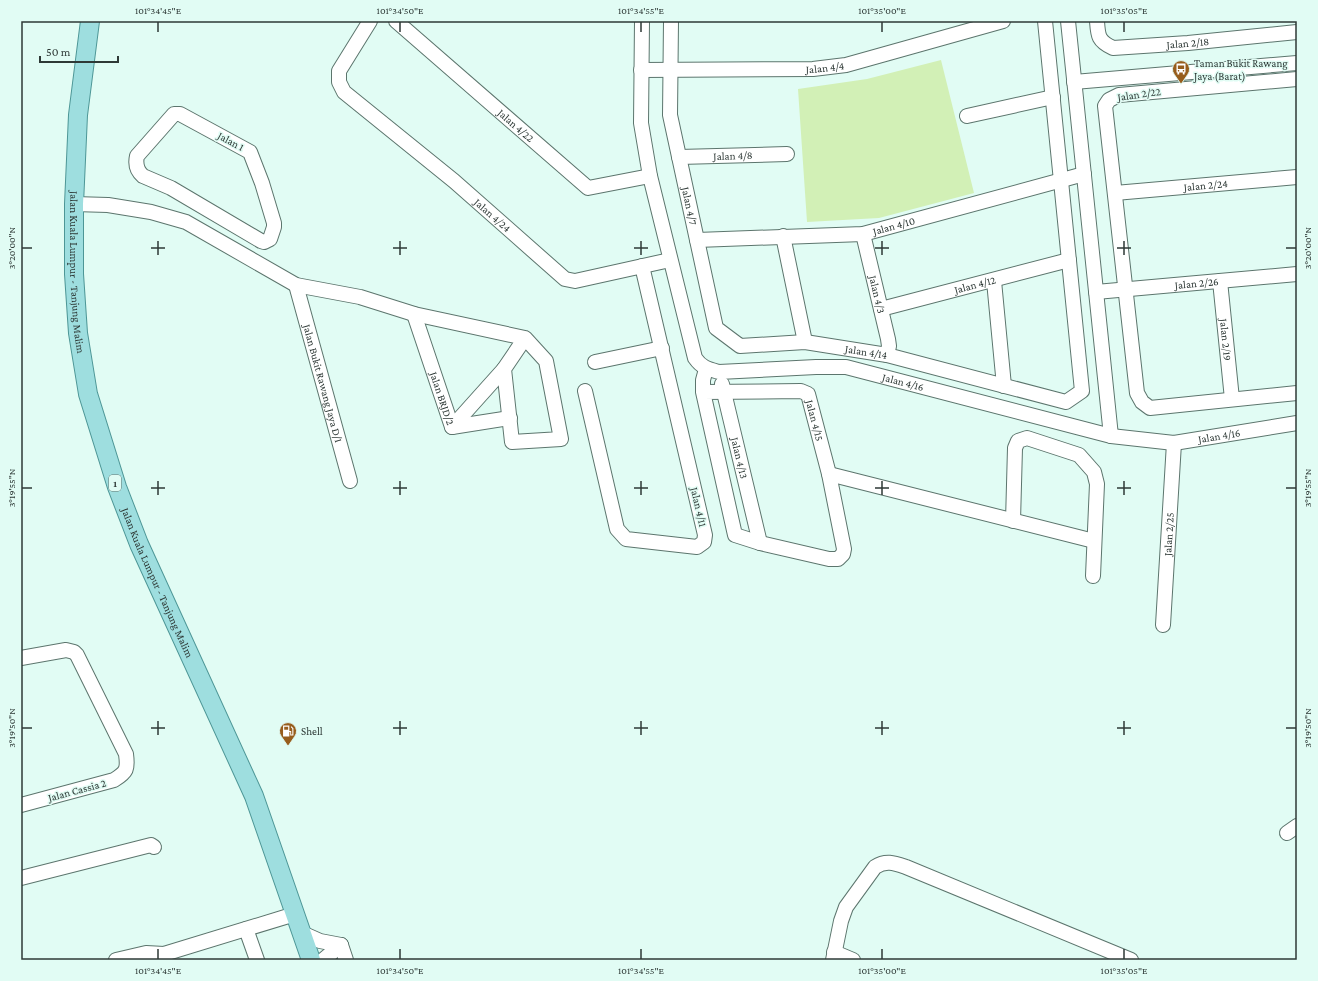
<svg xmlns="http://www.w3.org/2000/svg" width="1318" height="981" viewBox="0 0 1318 981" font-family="'Crimson Pro',serif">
  <rect width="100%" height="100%" fill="#e1fcf4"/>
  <path fill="#d2f0b6" d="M 941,60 L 974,193 L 879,218 L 807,222 L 798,89 L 867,79 Z"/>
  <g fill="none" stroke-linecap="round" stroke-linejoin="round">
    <g stroke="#5c756d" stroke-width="16">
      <g id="minor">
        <path id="s1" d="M 370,21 L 339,71 L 339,82 L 344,92 L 454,181 L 565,279 L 575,281 L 670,260"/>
        <path id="s2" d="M 396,21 L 588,188 L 650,176"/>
        <path id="s3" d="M 642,21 L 641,123 L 650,176 L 695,358 C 702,368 708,369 719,372 L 816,367 L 846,367 L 1111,436 L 1174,443 L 1297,423"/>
        <path id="s4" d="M 671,21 L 670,115 L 716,328 L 740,346 L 805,342 L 887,355 L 1066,402 L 1082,391 L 1045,21"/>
        <path d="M 1068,21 L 1111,436"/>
        <path id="s5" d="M 1097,21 C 1098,36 1098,41 1113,48 L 1188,43 L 1297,32"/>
        <path id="s6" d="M 641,70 L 813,69 L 846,65 L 1003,21"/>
        <path d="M 1297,79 L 1119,95 L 1109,100 L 1105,106 L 1137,393 L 1142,402 L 1150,408 L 1297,393"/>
        <path d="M 1074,82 L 1297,63"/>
        <path d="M 174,114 L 180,114 L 250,152 L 262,183 L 274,223 L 274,227 L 270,239 L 264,242 L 261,241 L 171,188 L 143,176 C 137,171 135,165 137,156 Z"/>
        <path d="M 967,116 L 1053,97"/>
        <path id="s7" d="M 679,157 L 787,154"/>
        <path id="s8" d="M 1115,193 L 1297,177"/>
        <path d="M 74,204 L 108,205 L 151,212 L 186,222 L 296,285 L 360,297 L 414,314 L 525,338 L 546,361 L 561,439 L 512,442 L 504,369 L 525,338"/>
        <path id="s9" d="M 863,234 L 888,339 L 889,346 L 887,355"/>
        <path d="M 783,236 L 805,342"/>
        <path id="s10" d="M 697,240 L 863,234 L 1084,174"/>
        <path d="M 994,281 L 1004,386"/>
        <path id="s11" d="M 1220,281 L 1232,399"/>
        <path id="s12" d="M 296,285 L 350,481"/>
        <path id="s13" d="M 1096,292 L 1297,274"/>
        <path id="s14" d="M 881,309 L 1069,260"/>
        <path id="s15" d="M 414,314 L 452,427 L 510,418"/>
        <path d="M 595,362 L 662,348"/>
        <path id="s16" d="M 722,384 L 760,543"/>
        <path d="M 585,391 L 617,529 L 626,539 L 697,547 L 704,542 L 705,535 L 642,266"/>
        <path id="s17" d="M 703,392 L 801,391 L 808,394 L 829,474 L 844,549 L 843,554 L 838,559 L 829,559 L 760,543 L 735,535 L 703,392 L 703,380 L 706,369"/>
        <path d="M 452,427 L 504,369"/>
        <path d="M 829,474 L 1094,541"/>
        <path d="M 1013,521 L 1015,448 L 1018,441 L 1027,438 L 1079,455 L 1094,472 L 1097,484 L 1093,576"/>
        <path id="s18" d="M 1163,625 L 1174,443"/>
        <path d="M 21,658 L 66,650 L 74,652 L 77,655 L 126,754 C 128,769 127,772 114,780 L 21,805"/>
        <path d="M 1287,833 L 1297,826"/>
        <path d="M 21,878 L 151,845 L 154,847"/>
        <path d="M 246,929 L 257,960"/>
        <path d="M 302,933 L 320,941 L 341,945"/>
        <path d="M 341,945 L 346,960"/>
        <path d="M 834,952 L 853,960"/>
        <path d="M 116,960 L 146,953 L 164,954 L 295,914"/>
        <path d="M 323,960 L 341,945"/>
        <path d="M 833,960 L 841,921 L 846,907 L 875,867 C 886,860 894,863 906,867 L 1131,960"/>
      </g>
    </g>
    <g stroke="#4d9696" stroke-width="20">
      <g id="major">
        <path id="s19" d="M 90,21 L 78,115 L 74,204 L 74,274 L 78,333 L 88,394 L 117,487 L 139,544 L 254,796 L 311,960"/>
      </g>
    </g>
    <use href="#minor" stroke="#fff" stroke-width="14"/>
    <use href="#major" stroke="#9ededf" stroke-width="18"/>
  </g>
  <path fill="none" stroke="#2e3936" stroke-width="1.5" d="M 158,22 L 158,32M 400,22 L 400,32M 641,22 L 641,32M 882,22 L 882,32M 1124,22 L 1124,32M 158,241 L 158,255M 400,241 L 400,255M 641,241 L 641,255M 882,241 L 882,255M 1124,241 L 1124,255M 22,248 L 32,248M 151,248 L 165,248M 393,248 L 407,248M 634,248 L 648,248M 875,248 L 889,248M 1117,248 L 1131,248M 1286,248 L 1296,248M 158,481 L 158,495M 400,481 L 400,495M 641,481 L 641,495M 882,481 L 882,495M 1124,481 L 1124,495M 22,488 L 32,488M 151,488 L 165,488M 393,488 L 407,488M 634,488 L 648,488M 875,488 L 889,488M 1117,488 L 1131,488M 1286,488 L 1296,488M 158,721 L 158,735M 400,721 L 400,735M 641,721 L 641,735M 882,721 L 882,735M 1124,721 L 1124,735M 22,728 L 32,728M 151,728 L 165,728M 393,728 L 407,728M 634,728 L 648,728M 875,728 L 889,728M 1117,728 L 1131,728M 1286,728 L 1296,728M 158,949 L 158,959M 400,949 L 400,959M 641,949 L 641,959M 882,949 L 882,959M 1124,949 L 1124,959"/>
  <defs>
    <g id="bus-pin" transform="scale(0.9)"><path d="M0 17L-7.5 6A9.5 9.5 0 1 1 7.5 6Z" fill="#975d1c" stroke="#e1fcf4"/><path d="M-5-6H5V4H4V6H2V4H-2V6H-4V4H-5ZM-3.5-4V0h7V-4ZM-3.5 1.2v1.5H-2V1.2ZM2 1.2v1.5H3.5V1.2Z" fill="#fff"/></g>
    <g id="fuel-pin" transform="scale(0.9)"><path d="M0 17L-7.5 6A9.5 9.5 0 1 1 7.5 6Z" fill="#975d1c" stroke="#e1fcf4"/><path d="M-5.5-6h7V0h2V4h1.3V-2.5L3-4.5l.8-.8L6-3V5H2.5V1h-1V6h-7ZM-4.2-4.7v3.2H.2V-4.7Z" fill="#fff"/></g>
  </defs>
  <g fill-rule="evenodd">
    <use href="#bus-pin" x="1181" y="69"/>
    <use href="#fuel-pin" x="288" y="731"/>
  </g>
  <g text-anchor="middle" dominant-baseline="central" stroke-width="3" stroke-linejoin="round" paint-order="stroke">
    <rect fill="#e1fcf4" stroke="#64746f" stroke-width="1" x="109" y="475" width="12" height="16" rx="3"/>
    <g font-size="10" font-weight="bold" fill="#2e3936">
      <text x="115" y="483">1</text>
    </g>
    <g font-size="11" fill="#2e3936" stroke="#e1fcf4">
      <text stroke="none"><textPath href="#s5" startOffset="109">Jalan 2/18</textPath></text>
      <text stroke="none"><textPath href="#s6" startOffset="184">Jalan 4/4</textPath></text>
      <text transform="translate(1139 94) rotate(-8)">Jalan 2/22</text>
      <text stroke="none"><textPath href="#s2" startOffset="159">Jalan 4/22</textPath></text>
      <text transform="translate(231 141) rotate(28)">Jalan 1</text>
      <text stroke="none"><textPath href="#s7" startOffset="54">Jalan 4/8</textPath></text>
      <text stroke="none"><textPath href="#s8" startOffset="91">Jalan 2/24</textPath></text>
      <text stroke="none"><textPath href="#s4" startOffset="187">Jalan 4/7</textPath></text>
      <text stroke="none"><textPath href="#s1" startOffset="274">Jalan 4/24</textPath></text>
      <text stroke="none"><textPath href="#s10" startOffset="198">Jalan 4/10</textPath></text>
      <text stroke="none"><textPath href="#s19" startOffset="252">Jalan Kuala Lumpur - Tanjung Malim</textPath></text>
      <text stroke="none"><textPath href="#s13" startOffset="101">Jalan 2/26</textPath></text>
      <text stroke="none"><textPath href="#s14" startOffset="97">Jalan 4/12</textPath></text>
      <text stroke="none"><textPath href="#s9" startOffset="62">Jalan 4/3</textPath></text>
      <text stroke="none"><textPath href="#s11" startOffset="59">Jalan 2/19</textPath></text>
      <text stroke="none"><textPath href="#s4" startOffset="469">Jalan 4/14</textPath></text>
      <text stroke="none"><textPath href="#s3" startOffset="558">Jalan 4/16</textPath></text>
      <text stroke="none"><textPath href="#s12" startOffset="102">Jalan Bukit Rawang Jaya D/1</textPath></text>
      <text stroke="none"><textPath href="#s15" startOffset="89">Jalan BRJD/2</textPath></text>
      <text stroke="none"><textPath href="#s17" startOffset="133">Jalan 4/15</textPath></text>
      <text stroke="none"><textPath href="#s3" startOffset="882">Jalan 4/16</textPath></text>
      <text stroke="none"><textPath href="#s16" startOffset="76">Jalan 4/13</textPath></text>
      <text transform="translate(699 507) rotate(77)">Jalan 4/11</text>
      <text stroke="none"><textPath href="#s18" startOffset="91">Jalan 2/25</textPath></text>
      <text stroke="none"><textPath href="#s19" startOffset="576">Jalan Kuala Lumpur - Tanjung Malim</textPath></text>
      <text transform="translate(77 790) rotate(-15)">Jalan Cassia 2</text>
    </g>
    <g font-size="11" fill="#2e3936" stroke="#e1fcf4" text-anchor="start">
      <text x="1194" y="63">Taman Bukit Rawang<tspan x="1194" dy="13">Jaya (Barat)</tspan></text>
      <text x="301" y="731">Shell</text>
    </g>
  </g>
  <rect width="1318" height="981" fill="none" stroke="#e1fcf4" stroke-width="44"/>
  <path d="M40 56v6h78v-6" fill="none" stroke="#2e3936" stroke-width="2"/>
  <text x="46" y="56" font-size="12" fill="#2e3936" stroke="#e1fcf4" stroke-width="3" paint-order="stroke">50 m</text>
  <rect x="22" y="22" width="1274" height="937" fill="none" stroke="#2e3936" stroke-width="1.5"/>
  <g font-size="10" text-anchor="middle" fill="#2e3936">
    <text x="158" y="14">101°34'45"E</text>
    <text x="400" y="14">101°34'50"E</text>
    <text x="641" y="14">101°34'55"E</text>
    <text x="882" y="14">101°35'00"E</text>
    <text x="1124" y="14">101°35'05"E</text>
    <text transform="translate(11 248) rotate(-90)" y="4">3°20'00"N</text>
    <text transform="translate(1307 248) rotate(-90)" y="4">3°20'00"N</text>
    <text transform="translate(11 488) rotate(-90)" y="4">3°19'55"N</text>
    <text transform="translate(1307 488) rotate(-90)" y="4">3°19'55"N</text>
    <text transform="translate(11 728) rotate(-90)" y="4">3°19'50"N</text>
    <text transform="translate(1307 728) rotate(-90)" y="4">3°19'50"N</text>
    <text x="158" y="974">101°34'45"E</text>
    <text x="400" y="974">101°34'50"E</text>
    <text x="641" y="974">101°34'55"E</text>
    <text x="882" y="974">101°35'00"E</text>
    <text x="1124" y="974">101°35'05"E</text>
  </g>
</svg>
